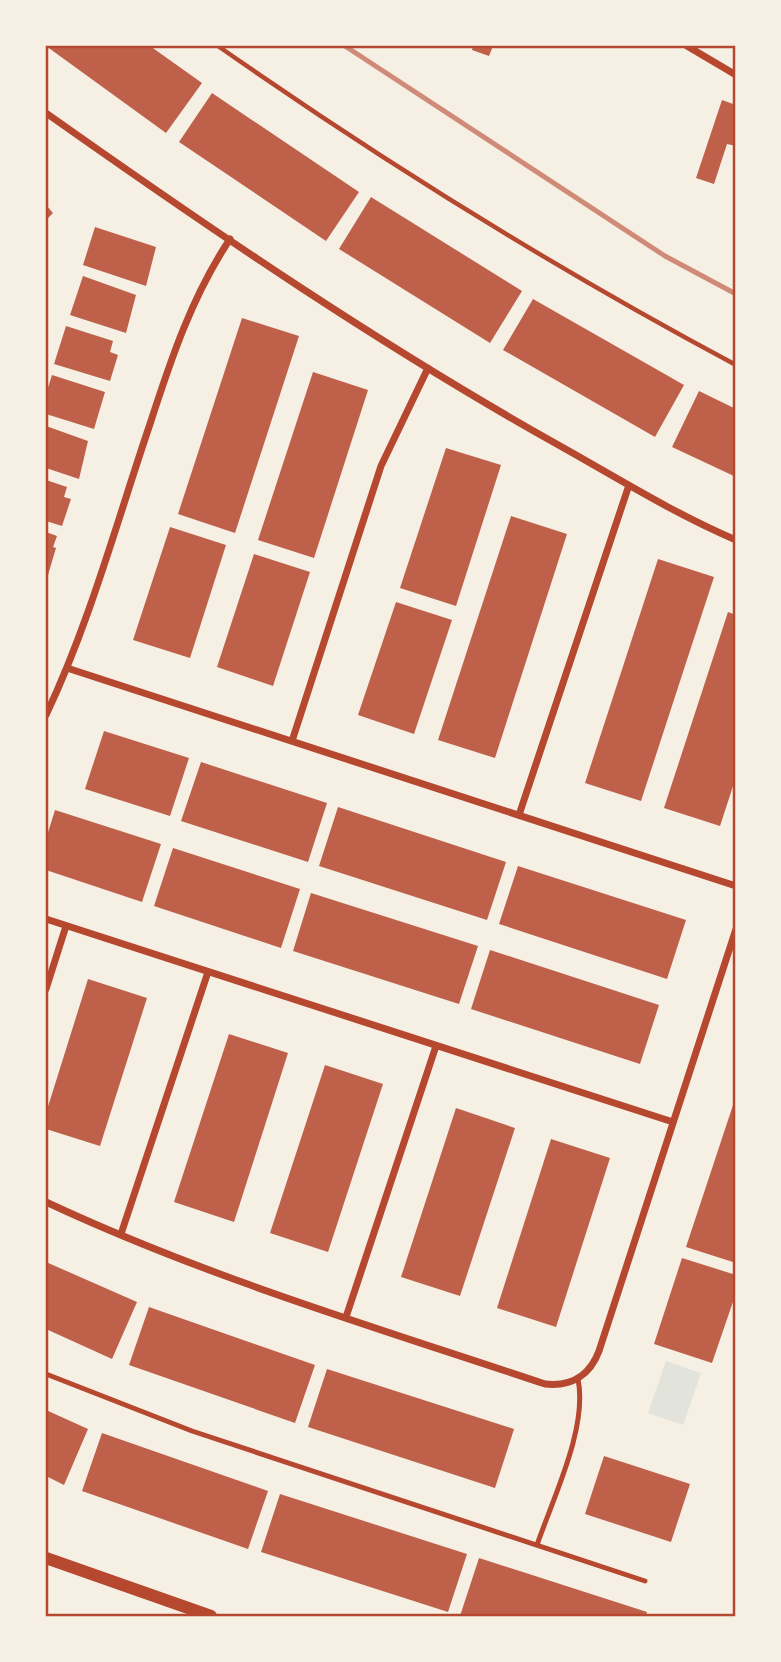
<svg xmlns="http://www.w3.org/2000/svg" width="781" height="1662" viewBox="0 0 781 1662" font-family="Quicksand,sans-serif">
  <rect width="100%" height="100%" fill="#f6efe4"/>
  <path fill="#e2e4dc" d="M 666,1361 L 701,1373 L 683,1425 L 648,1413 Z"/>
  <path fill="#bf614a" d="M 46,46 L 150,46 L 202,83 L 166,133 Z
    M 473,46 L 493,46 L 489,56 L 472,50 Z
    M 212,93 L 359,192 L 326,241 L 179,142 Z
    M 722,100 L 736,105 L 736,146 L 727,144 L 714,184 L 696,178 Z
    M 371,197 L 522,291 L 490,343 L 339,249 Z
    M 46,205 L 53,213 L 46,220 Z
    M 95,227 L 156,247 L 146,286 L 83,265 Z
    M 83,276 L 136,295 L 126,333 L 70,315 Z
    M 533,299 L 684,385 L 655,437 L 503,350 Z
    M 242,318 L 299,336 L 235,533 L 178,514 Z
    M 66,326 L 113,341 L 110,352 L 118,355 L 110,381 L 54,364 Z
    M 313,372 L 368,390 L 314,558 L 258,540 Z
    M 52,375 L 105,392 L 94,429 L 46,414 L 46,394 Z
    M 699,391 L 736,409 L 736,477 L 672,447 Z
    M 46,426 L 88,441 L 79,479 L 46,468 Z
    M 446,448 L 501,465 L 456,606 L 400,588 Z
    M 46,480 L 67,487 L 64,497 L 71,499 L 62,526 L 46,521 Z
    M 511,516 L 567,534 L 495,758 L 438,740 Z
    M 170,527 L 226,545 L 190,658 L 133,640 Z
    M 46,532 L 57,536 L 53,547 L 56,548 L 48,575 Z
    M 254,554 L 310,572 L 273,686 L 217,667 Z
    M 658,559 L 714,577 L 641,801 L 585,783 Z
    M 396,602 L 452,620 L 414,734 L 358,715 Z
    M 728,612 L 736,615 L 736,777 L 720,826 L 664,808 Z
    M 104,731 L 189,758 L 170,816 L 85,789 Z
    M 201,762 L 327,803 L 308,862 L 181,821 Z
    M 338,807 L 506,862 L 487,920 L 319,866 Z
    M 55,810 L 161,844 L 142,902 L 46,870 L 46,839 Z
    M 173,848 L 300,889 L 281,948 L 154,906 Z
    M 518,866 L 686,920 L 667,979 L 499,924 Z
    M 311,893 L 478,946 L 459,1004 L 293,951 Z
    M 490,950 L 659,1005 L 640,1064 L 471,1009 Z
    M 88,979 L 147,998 L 100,1146 L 46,1129 L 46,1113 Z
    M 229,1034 L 288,1053 L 234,1222 L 174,1202 Z
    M 325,1065 L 383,1084 L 328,1252 L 270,1233 Z
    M 736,1096 L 736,1263 L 686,1247 Z
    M 456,1108 L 515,1128 L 460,1296 L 401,1277 Z
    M 551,1139 L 610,1158 L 556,1327 L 497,1308 Z
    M 682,1258 L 736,1275 L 736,1293 L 712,1363 L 654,1344 Z
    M 46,1262 L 137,1302 L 112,1359 L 46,1329 Z
    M 149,1307 L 315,1365 L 295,1423 L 129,1365 Z
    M 327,1369 L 514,1429 L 495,1488 L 308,1427 Z
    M 46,1410 L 88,1429 L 64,1485 L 46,1476 Z
    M 102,1433 L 268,1491 L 248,1549 L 82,1491 Z
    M 604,1456 L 690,1484 L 671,1542 L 585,1514 Z
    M 280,1494 L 467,1554 L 448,1612 L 261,1552 Z
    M 479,1558 L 647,1612 L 646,1616 L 460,1616 Z"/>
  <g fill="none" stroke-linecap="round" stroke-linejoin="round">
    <path stroke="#b5482f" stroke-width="4.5" d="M 218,46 C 384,162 556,269 736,365"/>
    <path stroke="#b5482f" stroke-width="5" d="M 46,1374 L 192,1431 L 645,1581
      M 537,1545 C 553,1498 588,1428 578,1379"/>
    <path stroke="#b5482f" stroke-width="7" d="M 687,46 L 736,75
      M 46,113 C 213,231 383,347 562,447 C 619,479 675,514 736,540
      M 67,668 L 736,886
      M 46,715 C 90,622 117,521 150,424 C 171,359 192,296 230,239
      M 292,741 L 381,466 L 428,368
      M 519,815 L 629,485
      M 46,919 L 673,1122
      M 46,989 L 66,926
      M 46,1202 C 206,1277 378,1328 545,1384 C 572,1387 590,1375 599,1351 L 736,929
      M 121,1234 L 208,972
      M 346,1317 L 436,1046"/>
    <path stroke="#b5482f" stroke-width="12" d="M 46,1558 L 211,1616"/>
    <path stroke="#cf8b77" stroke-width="5" d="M 345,46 L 665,256 L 736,294"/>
  </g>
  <rect width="781" height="1662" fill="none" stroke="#f6efe4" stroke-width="94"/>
  <rect x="47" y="47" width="687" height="1568" fill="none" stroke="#b5482f" stroke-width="2.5"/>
</svg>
